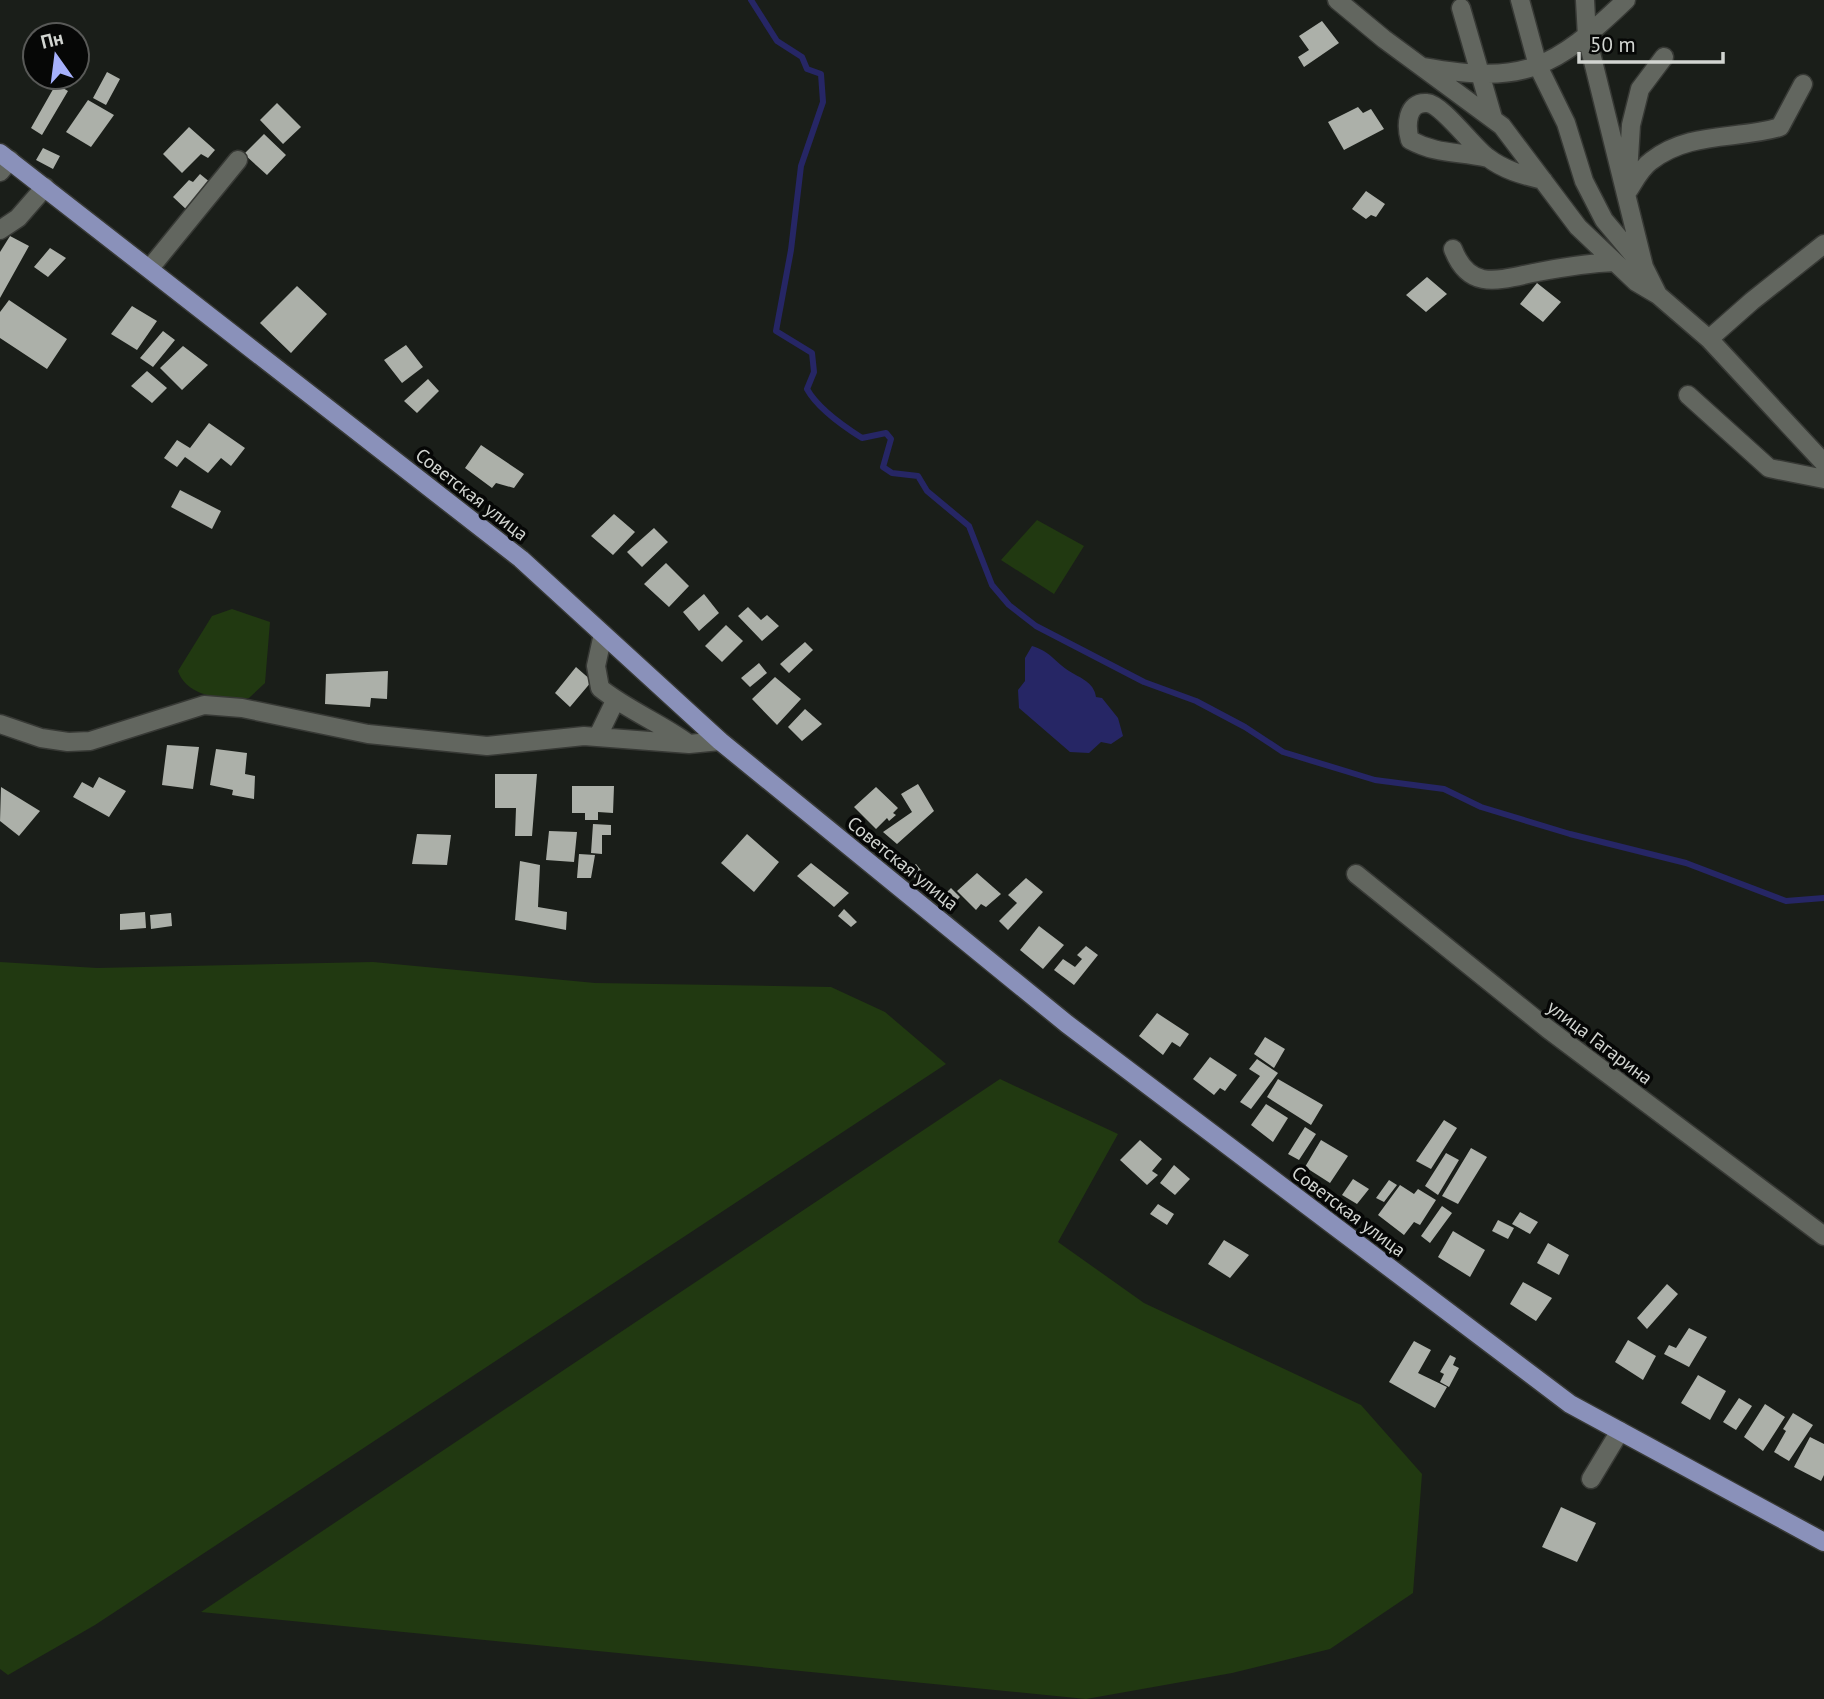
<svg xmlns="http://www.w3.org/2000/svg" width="1824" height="1699" viewBox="0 0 1824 1699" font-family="'PT Sans',sans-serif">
  <rect width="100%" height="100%" fill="#1a1e19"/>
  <path fill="#213911" d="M 1037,520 L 1084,546 L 1054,594 L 1001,560 Z
    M 232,609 L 270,622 L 265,683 L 249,698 C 226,700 187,698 178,671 L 212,616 Z
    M 0,962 L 97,968 L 373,962 L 595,983 L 831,987 L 885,1012 L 946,1064 L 95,1625 L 8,1675 L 0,1669 Z
    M 1000,1079 L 1118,1134 L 1058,1242 L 1144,1303 L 1361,1405 L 1422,1474 L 1413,1593 L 1330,1649 L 1232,1673 L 1086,1699 L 201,1612 Z"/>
  <path fill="#262665" d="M 1032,646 C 1050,651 1055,662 1069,671 C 1080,678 1094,682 1096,697 L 1102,698 L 1118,718 L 1123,736 L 1111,744 L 1101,742 L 1089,753 L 1070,752 L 1019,708 L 1018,690 L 1025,681 L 1025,658 Z"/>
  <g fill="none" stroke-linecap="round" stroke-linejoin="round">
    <path stroke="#262665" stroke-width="6" d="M 751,0 L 777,41 L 802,57 L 807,69 L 821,74 L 823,102 L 801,166 L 791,250 L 776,331 L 812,353 L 814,372 L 807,389 C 818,409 843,426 862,438 L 886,433 L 891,439 L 883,467 L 892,473 L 918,476 L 927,491 L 969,526 L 992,585 L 1009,605 L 1036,626 L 1144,682 L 1196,701 L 1245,727 L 1283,752 L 1375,780 L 1444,789 L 1481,807 L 1570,834 L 1686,863 L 1786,901 L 1824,898"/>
  </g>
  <path fill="#acb0a9" d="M 1322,21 L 1339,43 L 1304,67 L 1298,57 L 1309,50 L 1299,36 Z
    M 107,72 L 120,79 L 106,105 L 93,98 Z
    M 56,84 L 68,91 L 42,135 L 31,128 Z
    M 88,100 L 114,115 L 91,147 L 66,132 Z
    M 277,103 L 301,127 L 283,144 L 260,120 Z
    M 1358,107 L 1363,113 L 1371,109 L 1384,129 L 1344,150 L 1328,122 Z
    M 189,127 L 215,150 L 208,158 L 201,154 L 182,173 L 163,154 Z
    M 264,134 L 286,155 L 267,175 L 244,154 Z
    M 43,148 L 60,156 L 53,169 L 36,160 Z
    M 200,174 L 211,183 L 188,211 L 173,197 L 189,180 L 193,182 Z
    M 1366,191 L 1385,204 L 1376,217 L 1371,215 L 1366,219 L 1352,209 Z
    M 10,236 L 29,246 L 0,298 L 0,252 Z
    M 50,248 L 66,258 L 48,277 L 34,267 Z
    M 1427,277 L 1447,294 L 1426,312 L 1406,295 Z
    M 1537,283 L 1561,302 L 1543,322 L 1520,304 Z
    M 297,286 L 327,314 L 291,353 L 260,323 Z
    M 9,300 L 67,339 L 47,369 L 0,338 L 0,312 Z
    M 132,306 L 157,321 L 137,350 L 111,334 Z
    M 163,331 L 175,340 L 153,367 L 140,358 Z
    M 406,345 L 423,367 L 402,383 L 384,360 Z
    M 183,346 L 208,365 L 182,390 L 160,368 Z
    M 147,371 L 167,388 L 152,403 L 131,386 Z
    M 428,379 L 439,391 L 417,413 L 404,401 Z
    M 209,423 L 245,448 L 231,466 L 221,458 L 208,473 L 185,457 L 177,467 L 164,458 L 177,440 L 190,448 Z
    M 481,445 L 524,474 L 514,488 L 496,483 L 492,488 L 465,468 Z
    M 180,490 L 221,511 L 212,529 L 171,507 Z
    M 614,514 L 635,532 L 613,555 L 591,536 Z
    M 654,528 L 668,542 L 642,567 L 627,552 Z
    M 666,563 L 689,586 L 669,607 L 644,584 Z
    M 704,594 L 719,613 L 699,631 L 683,612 Z
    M 748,607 L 761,620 L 767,615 L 779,626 L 762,641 L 738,616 Z
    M 726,625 L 743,641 L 722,662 L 705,646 Z
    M 805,642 L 813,650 L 789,673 L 780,664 Z
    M 759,663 L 767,673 L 750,687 L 741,678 Z
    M 576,667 L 592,681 L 570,707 L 555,693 Z
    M 388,671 L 387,699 L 371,698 L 370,707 L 325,704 L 326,674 Z
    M 775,677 L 801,699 L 777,725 L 752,699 Z
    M 805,709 L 822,724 L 802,741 L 788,727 Z
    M 167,745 L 199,747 L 193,789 L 162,785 Z
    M 216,749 L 247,753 L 245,774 L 255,776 L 254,799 L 232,795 L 233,790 L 210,785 Z
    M 495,774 L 537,774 L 532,836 L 515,836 L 516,808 L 495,808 Z
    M 99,777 L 126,791 L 109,817 L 73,797 L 82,782 L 93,788 Z
    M 918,784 L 934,811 L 897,844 L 883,832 L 912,812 L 901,794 Z
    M 572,786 L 614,786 L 613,813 L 598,812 L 598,820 L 585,820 L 585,813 L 572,813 Z
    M 1,787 L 40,811 L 19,836 L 0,821 Z
    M 876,787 L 898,808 L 893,813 L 896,815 L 889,821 L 887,818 L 876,829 L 854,807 Z
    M 593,824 L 611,825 L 611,835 L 602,835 L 602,854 L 591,853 Z
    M 549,831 L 577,832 L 574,862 L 546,860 Z
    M 417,834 L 451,835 L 447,865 L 412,864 Z
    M 747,834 L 779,862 L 754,892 L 721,863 Z
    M 579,854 L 595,855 L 591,878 L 577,878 Z
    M 520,861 L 540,865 L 538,907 L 567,912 L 566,930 L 515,920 Z
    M 811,863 L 849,893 L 834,907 L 797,876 Z
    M 916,864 L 928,879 L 921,885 L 908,870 Z
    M 977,873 L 1001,894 L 986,907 L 981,904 L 976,910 L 957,891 Z
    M 1026,878 L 1043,892 L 1008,930 L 999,921 L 1017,903 L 1008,895 Z
    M 951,888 L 960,897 L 951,906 L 942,897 Z
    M 844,909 L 857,922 L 851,927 L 838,916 Z
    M 145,912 L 146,928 L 120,930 L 120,914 Z
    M 171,913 L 172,926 L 151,929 L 150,915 Z
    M 1039,926 L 1064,945 L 1043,969 L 1020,950 Z
    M 1086,946 L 1098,955 L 1074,985 L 1054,970 L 1063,959 L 1075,967 L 1082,959 L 1077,955 Z
    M 1157,1013 L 1189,1034 L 1180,1047 L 1172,1042 L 1163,1055 L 1139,1036 Z
    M 1265,1037 L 1285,1049 L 1274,1068 L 1254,1054 Z
    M 1210,1057 L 1237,1075 L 1225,1091 L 1220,1088 L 1214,1095 L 1193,1079 Z
    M 1257,1059 L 1278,1073 L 1251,1109 L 1240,1102 L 1260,1076 L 1249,1069 Z
    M 1278,1079 L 1323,1105 L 1311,1125 L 1267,1097 Z
    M 1266,1104 L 1288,1118 L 1273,1142 L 1251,1125 Z
    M 1444,1120 L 1457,1128 L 1431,1169 L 1416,1161 Z
    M 1305,1127 L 1316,1134 L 1299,1160 L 1288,1154 Z
    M 1140,1140 L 1162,1159 L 1152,1171 L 1158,1175 L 1147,1185 L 1120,1160 Z
    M 1321,1140 L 1348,1156 L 1330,1183 L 1305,1167 Z
    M 1471,1148 L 1487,1157 L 1458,1204 L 1442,1196 Z
    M 1446,1153 L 1459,1160 L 1438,1195 L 1425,1186 Z
    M 1174,1165 L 1190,1179 L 1175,1195 L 1160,1183 Z
    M 1353,1179 L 1369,1189 L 1357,1204 L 1342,1195 Z
    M 1389,1180 L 1397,1185 L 1384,1202 L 1376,1198 Z
    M 1400,1185 L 1414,1194 L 1418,1189 L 1436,1200 L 1420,1225 L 1414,1222 L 1404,1235 L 1378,1215 Z
    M 1158,1204 L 1174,1214 L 1167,1225 L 1150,1214 Z
    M 1442,1206 L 1452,1213 L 1430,1243 L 1421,1236 Z
    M 1520,1212 L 1538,1222 L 1530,1234 L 1512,1224 Z
    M 1498,1220 L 1514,1228 L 1508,1239 L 1492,1231 Z
    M 1453,1231 L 1485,1250 L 1470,1277 L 1438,1257 Z
    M 1224,1240 L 1249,1255 L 1230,1278 L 1208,1264 Z
    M 1548,1243 L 1569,1255 L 1559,1275 L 1537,1263 Z
    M 1523,1282 L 1552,1298 L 1536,1321 L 1510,1304 Z
    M 1667,1284 L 1678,1294 L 1647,1329 L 1637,1318 Z
    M 1689,1328 L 1707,1337 L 1689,1367 L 1664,1354 L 1669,1345 L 1676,1348 Z
    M 1628,1340 L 1656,1356 L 1643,1380 L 1615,1362 Z
    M 1414,1341 L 1431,1350 L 1418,1373 L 1447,1387 L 1435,1408 L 1389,1382 Z
    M 1450,1355 L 1456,1358 L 1453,1365 L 1459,1368 L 1449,1387 L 1440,1382 L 1444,1374 L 1440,1372 Z
    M 1698,1375 L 1726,1391 L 1710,1420 L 1681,1403 Z
    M 1739,1398 L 1752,1406 L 1736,1430 L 1723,1422 Z
    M 1765,1404 L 1785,1417 L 1763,1451 L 1744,1437 Z
    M 1793,1413 L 1813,1425 L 1789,1461 L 1774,1452 L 1786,1431 L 1783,1429 Z
    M 1810,1437 L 1824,1444 L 1824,1475 L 1821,1481 L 1794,1467 Z
    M 1561,1507 L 1596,1523 L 1577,1562 L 1542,1547 Z"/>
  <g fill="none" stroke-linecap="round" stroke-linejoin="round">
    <g stroke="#373935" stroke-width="21">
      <path id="minor" d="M 1337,0 L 1384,39 L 1502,126 L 1578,227 L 1636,282 L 1658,295 L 1709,339 L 1824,463
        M 1520,0 L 1538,66 L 1566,123 L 1584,181 L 1604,220 L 1641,264
        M 1585,0 L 1587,37 L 1644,267 L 1658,295
        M 1461,8 L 1493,118
        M 1424,67 C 1524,85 1554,69 1626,0
        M 1488,158 C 1458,151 1438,155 1410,140 C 1406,127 1406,101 1427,103 C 1442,104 1473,147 1487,157 C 1504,170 1522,175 1543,180
        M 0,172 L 10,160
        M 1628,174 L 1631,125 L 1640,89 L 1664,57
        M 1628,191 C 1634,182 1641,168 1651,161 C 1689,131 1737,140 1780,127 L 1803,84
        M 0,230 L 18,218 L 45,187
        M 1453,249 C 1458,262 1467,276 1483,279 C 1500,282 1521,275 1538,272 C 1564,267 1589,263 1615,262
        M 150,268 L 238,160
        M 1709,339 L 1752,301 L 1824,244
        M 1688,395 L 1769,468 L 1824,479
        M 603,634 L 596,666 L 600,688 C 627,710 661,723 689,744
        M 0,724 L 41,738 L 68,742 L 90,741 L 204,705 L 242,708 L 368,734 L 487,746 L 584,736 L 689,744 L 720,741
        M 598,736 L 615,701
        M 1356,874 L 1548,1029 L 1824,1236
        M 1591,1479 L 1620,1431"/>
    </g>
    <g stroke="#373935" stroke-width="21">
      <path id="major" d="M 0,153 L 521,559 L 720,741 L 1067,1024 L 1570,1404 L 1824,1542"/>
    </g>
    <use href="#minor" stroke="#62665f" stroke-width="18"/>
    <use href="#major" stroke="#8a91ba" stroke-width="18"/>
  </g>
  <g text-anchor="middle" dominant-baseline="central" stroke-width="7" stroke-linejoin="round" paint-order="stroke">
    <g font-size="19" fill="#d2d5d1" stroke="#060706">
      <text transform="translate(472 494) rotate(38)">Советская улица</text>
      <text transform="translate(903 863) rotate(39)">Советская улица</text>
      <text transform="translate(1600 1042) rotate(37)">улица Гагарина</text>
      <text transform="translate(1349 1211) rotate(37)">Советская улица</text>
    </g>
  </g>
  <g transform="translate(56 56) rotate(346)"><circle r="33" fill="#060706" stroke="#585957" stroke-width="2"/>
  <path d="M0-5L12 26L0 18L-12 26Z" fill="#a6b1fc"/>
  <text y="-10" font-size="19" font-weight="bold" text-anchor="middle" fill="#d2d5d1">Пн</text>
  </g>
  <path d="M1579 52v10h144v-10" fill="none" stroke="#d2d5d1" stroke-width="3.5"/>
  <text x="1590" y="52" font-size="21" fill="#d2d5d1" stroke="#060706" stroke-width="5" paint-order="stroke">50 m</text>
</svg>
